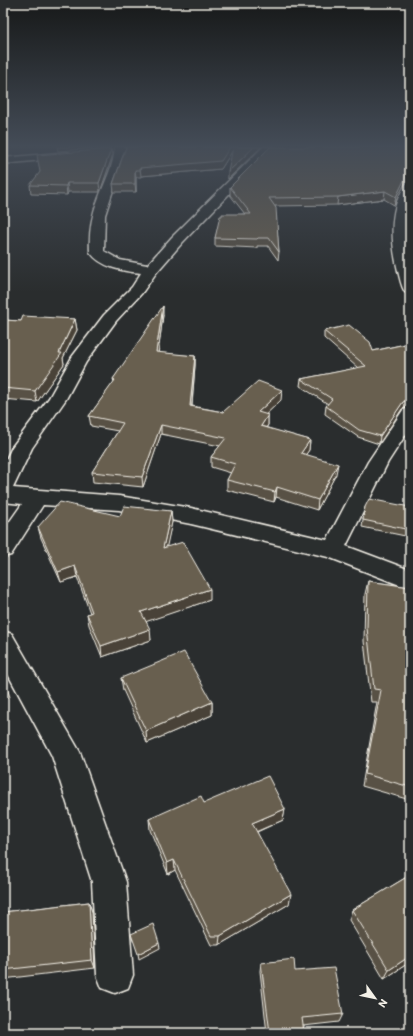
<svg xmlns="http://www.w3.org/2000/svg" width="413" height="1036" viewBox="0 0 413 1036" font-family="Itim,sans-serif">
  <rect width="100%" height="100%" fill="#2a2d2e"/>
  <filter id="ink" filterUnits="userSpaceOnUse"><feTurbulence type="fractalNoise" baseFrequency=".025" numOctaves="2"/><feDisplacementMap in="SourceGraphic" scale="8" xChannelSelector="R" yChannelSelector="G"/><feConvolveMatrix kernelMatrix="1 2 1 2 8 2 1 2 1" color-interpolation-filters="sRGB"/></filter>
  <g filter="url(#ink)">
    <g fill="none" stroke-linecap="round" stroke-linejoin="round">
      <g stroke="#f4f1e8" stroke-width="3">
        <path id="street" d="M 115,147 L 125,147 L 125,153 L 105,215 L 104,251 L 120,260 L 147,265 L 172,237 L 263,147 L 274,147 L 182,243 L 156,273 L 142,293 L 116,321 L 86,362 L 66,399 L 32,448 L 13,488 L 119,496 L 191,508 L 327,540 L 368,462 L 403,410 L 410,408 L 410,428 L 388,462 L 346,546 L 410,570 L 410,589 L 328,557 L 191,524 L 119,510 L 43,505 L 11,555 L 3,557 L 3,531 L 22,504 L 3,502 L 3,466 L 12,447 L 49,398 L 72,357 L 104,315 L 132,287 L 141,273 C 124,271 101,268 90,252 C 89,234 91,217 98,200 C 104,183 114,166 115,147 Z
          M 68,152 L 73,155 L 72,157 L 3,164 L 3,158 Z
          M 410,182 L 410,198 L 406,224 L 410,261 L 410,293 L 405,292 C 401,286 400,278 398,271 C 391,242 388,209 406,184 Z
          M 3,631 L 12,634 L 80,752 L 126,882 L 133,975 L 128,988 L 115,993 L 102,988 L 97,975 L 92,882 L 52,756 L 3,665 Z"/>
      </g>
      <use href="#street" fill="#2a2d2e" fill-rule="evenodd"/>
    </g>
    <path fill="#595144" stroke="#f4f1e8" d="M 126,147 L 261,147 L 228,179 L 233,150 L 221,169 L 141,176 L 141,177 L 136,177 L 136,192 L 114,192 L 113,184 Z
      M 111,149 L 112,157 L 100,192 L 68,192 L 67,195 L 31,194 L 30,185 Z
      M 405,183 L 394,205 L 384,199 L 337,205 L 275,206 L 279,252 L 278,260 L 268,246 L 257,246 L 257,248 L 215,246 L 215,238 L 222,216 L 245,214 L 230,195 L 230,187 Z
      M 163,315 L 158,353 L 195,356 L 195,365 L 192,406 L 223,412 L 281,400 L 266,414 L 268,415 L 268,425 L 266,428 L 310,440 L 309,450 L 306,454 L 336,474 L 317,510 L 276,497 L 274,502 L 227,490 L 227,480 L 231,473 L 211,467 L 211,457 L 220,446 L 161,434 L 143,487 L 93,482 L 92,472 L 118,431 L 91,426 L 89,416 L 114,382 L 113,379 Z
      M 75,319 L 77,330 L 63,358 L 64,364 L 37,402 L 3,399 L 3,320 L 21,321 Z
      M 324,331 L 373,351 L 410,343 L 410,404 L 409,403 L 407,407 L 402,409 L 379,444 L 358,437 L 325,414 L 326,406 L 328,404 L 300,386 L 301,379 L 358,368 L 324,338 Z
      M 365,507 L 410,507 L 410,537 L 362,527 Z
      M 171,511 L 172,522 L 166,547 L 210,600 L 146,621 L 151,640 L 102,657 L 89,625 L 87,614 L 90,613 L 77,577 L 61,582 L 41,538 L 38,527 L 120,516 Z
      M 368,581 L 410,587 L 410,800 L 362,786 L 377,702 L 371,702 L 364,641 L 365,594 Z
      M 121,678 L 212,702 L 212,715 L 147,743 L 123,690 Z
      M 204,803 L 285,809 L 283,820 L 257,832 L 289,904 L 219,945 L 211,945 L 175,870 L 168,874 L 150,830 L 149,819 Z
      M 410,875 L 410,962 L 384,979 L 349,920 L 352,910 Z
      M 89,902 L 92,912 L 95,968 L 3,979 L 3,912 Z
      M 261,963 L 295,971 L 343,1014 L 339,1022 L 303,1026 L 304,1033 L 267,1033 L 260,971 Z"/>
    <path fill="#494237" stroke="#f4f1e8" d="M 57,147 L 111,147 L 58,151 Z
      M 230,147 L 234,148 L 221,169 L 141,176 L 140,168 Z
      M 254,147 L 261,147 L 228,179 L 228,172 Z
      M 111,149 L 112,157 L 100,192 L 99,183 Z
      M 135,170 L 136,177 L 136,192 L 135,184 Z
      M 410,174 L 410,181 L 405,183 L 394,205 L 396,197 L 406,176 Z
      M 67,183 L 68,192 L 67,195 L 66,186 Z
      M 385,191 L 384,199 L 337,205 L 338,197 Z
      M 163,306 L 163,315 L 157,362 L 156,352 Z
      M 75,319 L 77,330 L 63,358 L 64,364 L 37,402 L 35,391 L 59,353 Z
      M 195,356 L 195,365 L 191,415 L 190,406 Z
      M 282,390 L 281,400 L 258,422 L 258,412 Z
      M 410,397 L 409,403 L 407,407 L 402,409 L 379,444 L 380,436 L 403,402 Z
      M 268,415 L 268,425 L 260,436 L 261,426 Z
      M 161,425 L 161,434 L 143,487 L 142,477 Z
      M 310,440 L 309,450 L 300,463 L 301,453 Z
      M 338,464 L 336,474 L 317,510 L 318,500 Z
      M 277,487 L 276,497 L 274,502 L 275,492 Z
      M 171,511 L 172,522 L 164,559 L 163,548 Z
      M 75,566 L 77,577 L 61,582 L 58,572 Z
      M 210,589 L 210,600 L 142,623 L 141,612 Z
      M 150,629 L 151,640 L 102,657 L 101,646 Z
      M 6,685 L 10,697 L 3,700 L 3,686 Z
      M 212,702 L 212,715 L 147,743 L 146,731 Z
      M 285,809 L 283,820 L 251,834 L 252,823 Z
      M 174,860 L 175,870 L 168,874 L 167,863 Z
      M 291,894 L 289,904 L 219,945 L 220,936 Z
      M 89,902 L 92,912 L 95,968 L 92,960 Z
      M 159,943 L 160,948 L 139,959 L 138,954 Z
      M 410,956 L 410,962 L 384,979 L 389,970 Z"/>
    <path fill="#685e4f" stroke="#f4f1e8" d="M 126,147 L 230,147 L 221,161 L 140,168 L 140,170 L 135,170 L 135,184 L 113,184 Z
      M 233,147 L 254,147 L 228,172 Z
      M 270,147 L 286,147 L 286,148 L 287,147 L 410,147 L 410,174 L 406,176 L 396,197 L 385,191 L 338,197 L 269,198 L 276,208 L 279,252 L 269,238 L 258,238 L 257,239 L 215,238 L 220,216 L 222,216 L 222,214 L 251,214 L 230,187 Z
      M 111,149 L 99,183 L 67,183 L 66,186 L 30,185 L 40,172 L 37,155 Z
      M 163,306 L 156,352 L 195,356 L 190,406 L 223,412 L 258,381 L 282,390 L 258,412 L 268,415 L 261,426 L 310,440 L 301,453 L 338,464 L 318,500 L 277,487 L 275,492 L 227,480 L 235,464 L 211,457 L 226,438 L 161,425 L 142,477 L 92,472 L 123,423 L 89,416 L 115,380 L 113,379 Z
      M 23,316 L 75,319 L 59,353 L 62,353 L 35,391 L 3,388 L 3,320 L 21,321 Z
      M 349,325 L 370,342 L 373,351 L 410,343 L 410,397 L 408,400 L 403,402 L 380,436 L 359,430 L 326,406 L 332,399 L 301,379 L 366,366 L 324,331 Z
      M 369,499 L 410,507 L 410,530 L 363,520 L 365,507 Z
      M 60,502 L 120,516 L 124,506 L 171,511 L 163,548 L 183,542 L 210,589 L 141,612 L 150,629 L 101,646 L 87,614 L 92,612 L 75,566 L 58,572 L 38,527 Z
      M 368,581 L 410,587 L 410,787 L 365,774 L 381,690 L 374,689 L 367,628 Z
      M 184,652 L 212,702 L 146,731 L 121,678 Z
      M 3,677 L 6,685 L 3,686 Z
      M 268,776 L 285,809 L 252,823 L 291,894 L 220,936 L 211,936 L 174,860 L 167,863 L 149,819 L 201,796 L 204,803 Z
      M 410,875 L 410,956 L 389,970 L 352,910 Z
      M 89,902 L 92,960 L 3,970 L 3,912 Z
      M 153,924 L 159,943 L 138,954 L 131,934 Z
      M 294,959 L 295,971 L 334,968 L 343,1014 L 302,1018 L 304,1032 L 298,1033 L 270,1033 L 261,963 Z"/>
  </g>
  <linearGradient id="sky" x2="0" y2="1"><stop stop-color="#171919"/><stop offset="0.5" stop-color="#444c57"/><stop offset="1" stop-color="#444c57" stop-opacity="0"/></linearGradient>
  <rect width="413" height="292" fill="url(#sky)"/>
  <rect width="413" height="1036" fill="none" stroke="#2a2d2e" stroke-width="16"/>
  <rect x="8" y="8" width="397" height="1020" fill="none" stroke="#f4f1e8" stroke-width="1.5" filter="url(#ink)"/>
  <g transform="translate(375 998) rotate(123)" stroke="#2a2d2e" stroke-width="3" paint-order="stroke">
  <path d="M0-3L7 15L0 10L-7 15Z" fill="#f4f1e8"/>
  <text y="-6" font-size="11" font-weight="bold" text-anchor="middle" fill="#f4f1e8">N</text>
  </g>
</svg>
